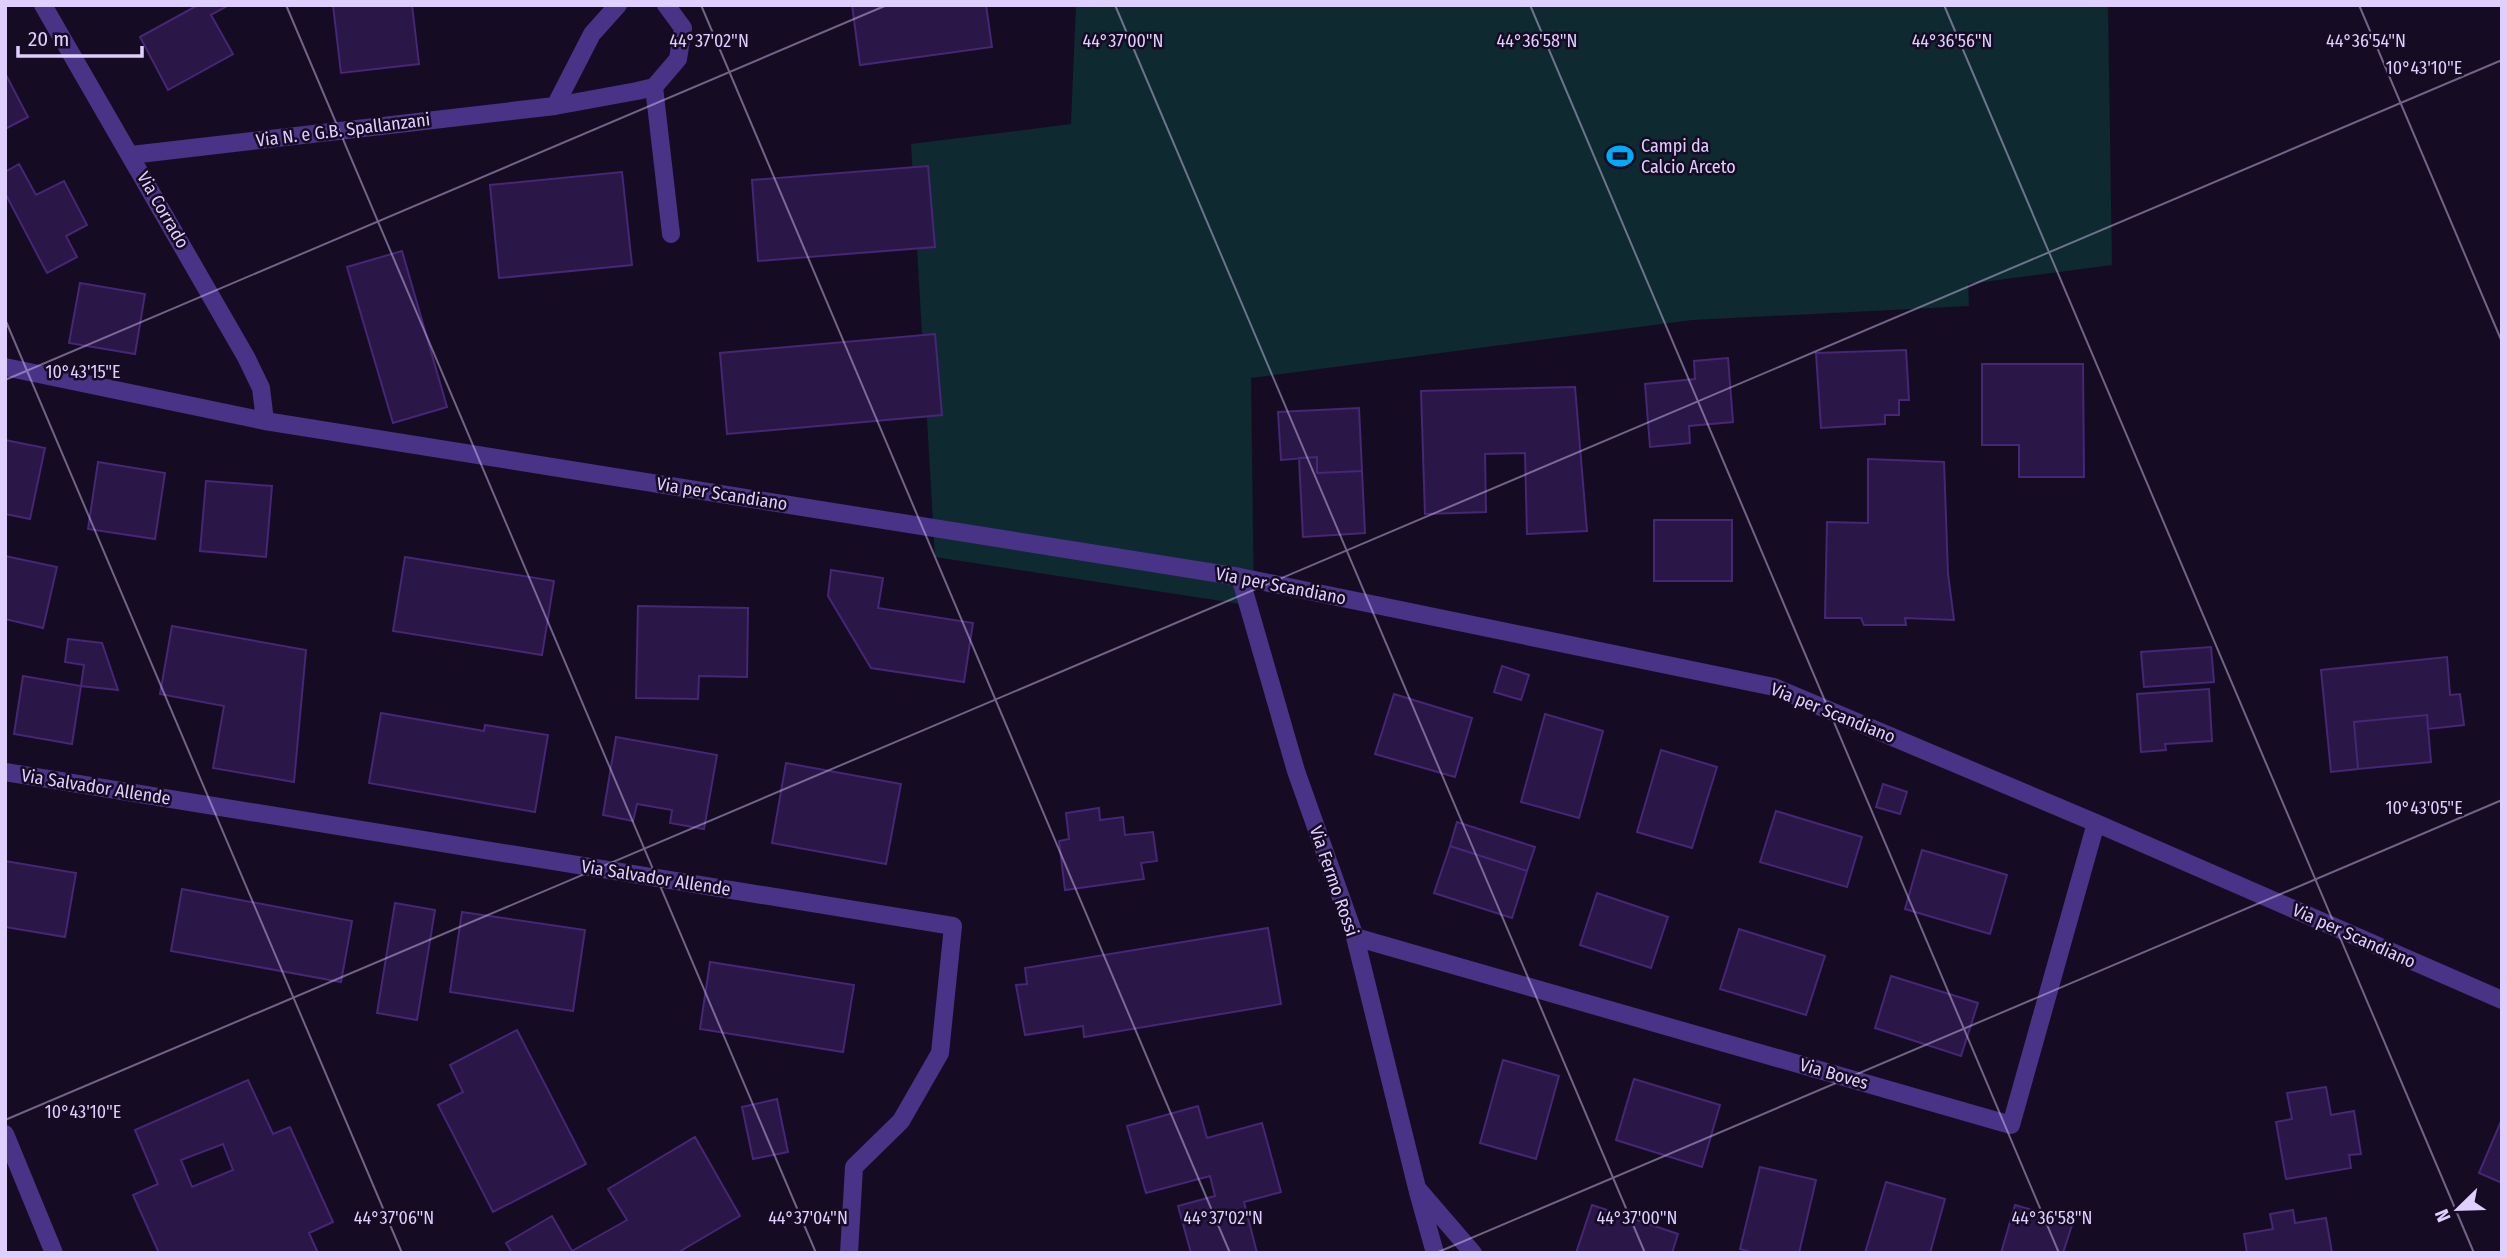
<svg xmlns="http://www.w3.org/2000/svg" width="2507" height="1258" viewBox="0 0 2507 1258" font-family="'Fira Sans Condensed',sans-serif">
  <rect width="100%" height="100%" fill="#150c24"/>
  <path fill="#0e292f" d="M 1076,5 L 2108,5 L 2112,265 L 1968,284 L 1969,306 L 1692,320 L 1251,378 L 1254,606 L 935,557 L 911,144 L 1071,124 Z"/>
  <path fill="#2a1647" stroke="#462675" stroke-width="2" fill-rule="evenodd" d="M 198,5 L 229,5 L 211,15 L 233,54 L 168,90 L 140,37 Z
    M 333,5 L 412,5 L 419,64 L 341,73 Z
    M 852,5 L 986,5 L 992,47 L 860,65 Z
    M 5,73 L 28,117 L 5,129 Z
    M 19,164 L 36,195 L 64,181 L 87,225 L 66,236 L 77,257 L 47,273 L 5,193 L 5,172 Z
    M 928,166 L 935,247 L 758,261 L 752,180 Z
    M 622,172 L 632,265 L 499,278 L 490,185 Z
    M 402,251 L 447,407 L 393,423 L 347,267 Z
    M 80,283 L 145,294 L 135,354 L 69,343 Z
    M 935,334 L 942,415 L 727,434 L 720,353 Z
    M 1906,350 L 1909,400 L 1899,400 L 1899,415 L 1885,415 L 1885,424 L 1821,428 L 1816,353 Z
    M 1728,358 L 1733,422 L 1689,426 L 1690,443 L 1650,447 L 1645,384 L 1695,379 L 1694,361 Z
    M 1982,364 L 2083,364 L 2084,477 L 2019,477 L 2019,445 L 1982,445 Z
    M 1575,387 L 1587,531 L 1527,534 L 1525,453 L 1485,454 L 1486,512 L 1425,514 L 1421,391 Z
    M 1359,408 L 1362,471 L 1317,473 L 1317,457 L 1281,460 L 1278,412 Z
    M 5,440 L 45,448 L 30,519 L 5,514 Z
    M 1317,457 L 1317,473 L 1362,471 L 1365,533 L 1303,537 L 1299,458 Z
    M 1868,459 L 1944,462 L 1948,574 L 1954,620 L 1905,618 L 1906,625 L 1864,625 L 1861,618 L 1825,618 L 1827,522 L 1868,523 Z
    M 98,462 L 165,473 L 155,539 L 88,529 Z
    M 206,481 L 272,486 L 266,557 L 200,551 Z
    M 1654,520 L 1732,520 L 1732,581 L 1654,581 Z
    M 5,556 L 57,567 L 43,628 L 5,619 Z
    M 405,557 L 554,581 L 542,655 L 393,631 Z
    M 831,570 L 883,578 L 878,608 L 973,623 L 964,682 L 871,668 L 828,596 Z
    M 638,606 L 748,608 L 747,677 L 699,676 L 698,699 L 636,698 Z
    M 172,626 L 306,650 L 294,782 L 213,768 L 224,706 L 160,694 Z
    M 68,639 L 102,643 L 118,690 L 81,686 L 84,665 L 65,662 Z
    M 2211,647 L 2214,682 L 2144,687 L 2141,652 Z
    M 2447,657 L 2450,695 L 2460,694 L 2464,725 L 2428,729 L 2427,715 L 2354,722 L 2358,769 L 2331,772 L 2321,670 Z
    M 1502,666 L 1529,675 L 1521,700 L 1494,692 Z
    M 23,676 L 81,686 L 72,744 L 14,734 Z
    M 2209,689 L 2212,741 L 2165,744 L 2166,750 L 2141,752 L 2137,694 Z
    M 1394,694 L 1472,718 L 1455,777 L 1375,754 Z
    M 381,713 L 484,731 L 485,725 L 548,735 L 535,812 L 369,783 Z
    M 1545,714 L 1603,731 L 1579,818 L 1521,802 Z
    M 2427,715 L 2431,762 L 2358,769 L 2354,722 Z
    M 616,737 L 717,755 L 704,829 L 670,823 L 672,810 L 637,804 L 633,821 L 603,815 Z
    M 1661,750 L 1717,767 L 1692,848 L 1637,832 Z
    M 786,763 L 901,784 L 886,864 L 772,843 Z
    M 1883,784 L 1907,792 L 1900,814 L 1876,807 Z
    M 1099,808 L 1100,820 L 1123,817 L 1125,835 L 1153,832 L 1157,861 L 1141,863 L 1144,879 L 1065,890 L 1059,841 L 1069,839 L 1066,813 Z
    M 1776,811 L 1862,837 L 1847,887 L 1760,862 Z
    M 1457,822 L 1535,847 L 1527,871 L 1450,846 Z
    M 1450,846 L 1527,871 L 1512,918 L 1434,893 Z
    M 1922,850 L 2007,875 L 1990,934 L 1905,909 Z
    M 5,861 L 76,873 L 65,937 L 5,927 Z
    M 182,889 L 352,921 L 341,982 L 171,951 Z
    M 1597,893 L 1668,917 L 1651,968 L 1580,945 Z
    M 395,903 L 435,910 L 417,1020 L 377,1013 Z
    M 462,912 L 585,930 L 573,1011 L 450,992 Z
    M 1268,928 L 1281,1004 L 1084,1037 L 1083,1026 L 1025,1035 L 1016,985 L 1027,984 L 1025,968 Z
    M 1739,929 L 1825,956 L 1806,1015 L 1720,989 Z
    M 710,962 L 854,985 L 843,1052 L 700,1029 Z
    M 1891,976 L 1978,1003 L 1961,1056 L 1875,1028 Z
    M 517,1030 L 586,1164 L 493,1212 L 438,1105 L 463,1092 L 450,1065 Z
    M 1503,1060 L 1559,1076 L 1536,1159 L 1480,1143 Z
    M 1634,1079 L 1720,1105 L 1702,1167 L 1616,1140 Z
    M 248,1080 L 273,1134 L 290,1127 L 333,1222 L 309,1233 L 318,1253 L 159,1253 L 133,1195 L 158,1184 L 135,1130 ZM 223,1144 L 233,1170 L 192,1187 L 181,1160 Z
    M 2326,1087 L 2331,1115 L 2354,1111 L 2361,1154 L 2349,1155 L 2351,1168 L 2286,1179 L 2276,1122 L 2292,1119 L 2287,1093 Z
    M 777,1099 L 788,1152 L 753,1159 L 742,1107 Z
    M 1198,1106 L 1207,1138 L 1262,1123 L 1281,1192 L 1244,1202 L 1257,1253 L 1191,1253 L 1178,1206 L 1215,1196 L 1210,1176 L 1146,1193 L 1127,1126 Z
    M 2502,1119 L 2502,1183 L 2479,1173 Z
    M 695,1137 L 740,1216 L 677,1253 L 512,1253 L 506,1243 L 552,1216 L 572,1251 L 627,1220 L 608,1189 Z
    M 1760,1167 L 1816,1180 L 1799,1253 L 1754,1253 L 1740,1249 Z
    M 1886,1182 L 1945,1199 L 1930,1253 L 1865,1253 Z
    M 1592,1205 L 1678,1234 L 1672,1253 L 1576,1253 Z
    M 2015,1205 L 2073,1222 L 2063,1253 L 2001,1253 Z
    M 2293,1210 L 2295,1223 L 2326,1218 L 2332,1253 L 2247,1253 L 2244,1234 L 2273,1229 L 2270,1214 Z"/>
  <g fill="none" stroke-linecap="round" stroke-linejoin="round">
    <path stroke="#483387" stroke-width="18" d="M 43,5 L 246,357 L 261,388 L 265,421
      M 654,87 L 671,234
      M 555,106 L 592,34 L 618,5
      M 131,155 L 555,106 L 637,91 L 654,87 L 678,59 L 683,28 L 666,5
      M 5,367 L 265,421 L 1240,577 L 1774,687 L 2096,823 L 2502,1000
      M 1240,577 L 1296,771 L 1355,937 L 1417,1188 L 1473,1253
      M 5,772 L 953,926 L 940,1053 L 901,1121 L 854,1167 L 849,1253
      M 1355,937 L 2011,1125 L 2096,823
      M 5,1134 L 54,1253
      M 1418,1192 L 1435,1253"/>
  </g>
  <path fill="none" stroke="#dfcfff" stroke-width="2" stroke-opacity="0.45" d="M 286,5 L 816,1253M 701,5 L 1230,1253M 1115,5 L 1645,1253M 1530,5 L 2059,1253M 1944,5 L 2474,1253M 2359,5 L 2502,342M 5,319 L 402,1253M 5,380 L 887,5M 5,1120 L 2502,60M 1436,1253 L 2502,800"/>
  <defs>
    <g id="stadium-bare" transform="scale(2.1)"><path d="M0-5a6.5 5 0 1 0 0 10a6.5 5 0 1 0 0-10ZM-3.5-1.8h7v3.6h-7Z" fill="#00acfa" stroke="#150c24" stroke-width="2.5" paint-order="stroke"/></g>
  </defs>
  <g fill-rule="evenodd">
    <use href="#stadium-bare" x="1620" y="156"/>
  </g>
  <g text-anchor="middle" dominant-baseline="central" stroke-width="5" stroke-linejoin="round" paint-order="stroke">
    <g font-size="18" fill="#dfcfff" stroke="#150c24">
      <text transform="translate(343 130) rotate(-7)">Via N. e G.B. Spallanzani</text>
      <text transform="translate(163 210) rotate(60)">Via Corrado</text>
      <text transform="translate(722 494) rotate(9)">Via per Scandiano</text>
      <text transform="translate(1281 586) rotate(11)">Via per Scandiano</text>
      <text transform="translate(1833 713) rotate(22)">Via per Scandiano</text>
      <text transform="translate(96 787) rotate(9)">Via Salvador Allende</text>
      <text transform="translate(656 878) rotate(9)">Via Salvador Allende</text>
      <text transform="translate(1334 881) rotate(71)">Via Fermo Rossi</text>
      <text transform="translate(2354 936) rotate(24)">Via per Scandiano</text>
      <text transform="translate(1834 1074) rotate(16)">Via Boves</text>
    </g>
    <g font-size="18" fill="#dfcfff" stroke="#150c24" text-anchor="start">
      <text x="1641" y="146">Campi da<tspan x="1641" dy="21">Calcio Arceto</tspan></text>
    </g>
  </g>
  <g font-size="18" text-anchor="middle" fill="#dfcfff" stroke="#150c24" stroke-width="5" stroke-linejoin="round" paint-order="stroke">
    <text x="709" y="47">44°37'02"N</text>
    <text x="1123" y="47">44°37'00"N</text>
    <text x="1537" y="47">44°36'58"N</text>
    <text x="1952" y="47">44°36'56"N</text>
    <text x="2366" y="47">44°36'54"N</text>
    <text x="2424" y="74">10°43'10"E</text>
    <text x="83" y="378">10°43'15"E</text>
    <text x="2424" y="814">10°43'05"E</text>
    <text x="83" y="1118">10°43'10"E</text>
    <text x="394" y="1224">44°37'06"N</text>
    <text x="808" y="1224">44°37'04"N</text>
    <text x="1223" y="1224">44°37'02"N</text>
    <text x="1637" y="1224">44°37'00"N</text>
    <text x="2052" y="1224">44°36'58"N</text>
  </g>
  <rect width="2507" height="1258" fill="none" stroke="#dfcfff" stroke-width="14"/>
  <g transform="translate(2458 1209) rotate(247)" stroke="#150c24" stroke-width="5" paint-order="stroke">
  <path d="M0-5L12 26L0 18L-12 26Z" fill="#dfcfff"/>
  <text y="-10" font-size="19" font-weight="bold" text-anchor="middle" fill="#dfcfff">N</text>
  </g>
  <path d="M18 46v10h124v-10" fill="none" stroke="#dfcfff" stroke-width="3.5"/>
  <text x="28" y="46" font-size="21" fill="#dfcfff" stroke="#150c24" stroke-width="5" paint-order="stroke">20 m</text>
</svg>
